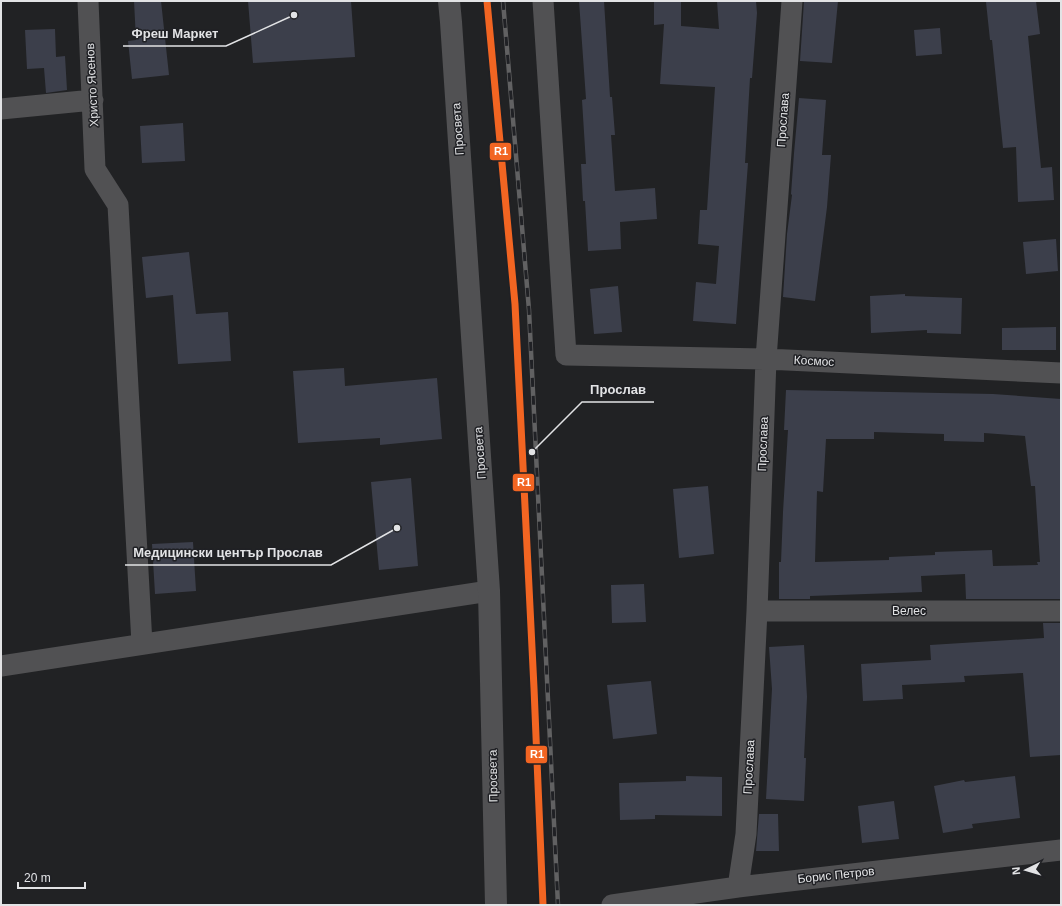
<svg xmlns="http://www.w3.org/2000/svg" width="1062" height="906" viewBox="0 0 1062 906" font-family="Arial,sans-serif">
  <rect width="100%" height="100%" fill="#212224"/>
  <path fill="#3c3f4b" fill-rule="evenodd" d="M 134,1 L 161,1 L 169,75 L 132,79 L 128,41 L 136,40 Z
    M 248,1 L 351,1 L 355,57 L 253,63 Z
    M 579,1 L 604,1 L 610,97 L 612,97 L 615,135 L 611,135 L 615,191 L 655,188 L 657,219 L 620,222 L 621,249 L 588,251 L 585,201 L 583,201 L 581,164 L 586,164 L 582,100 L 586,99 Z
    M 654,1 L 681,1 L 681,26 L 719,29 L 717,1 L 756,1 L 757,13 L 752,78 L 750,78 L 745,163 L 748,163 L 736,324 L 693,321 L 696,282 L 716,284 L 719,246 L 698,244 L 700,210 L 707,210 L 715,87 L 660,84 L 664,24 L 654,25 Z
    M 804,1 L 838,1 L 832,63 L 800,61 Z
    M 996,1 L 1036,1 L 1040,34 L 1028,36 L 1041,168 L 1052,167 L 1054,200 L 1018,202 L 1016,147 L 1003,148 L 992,40 L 990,40 L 986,2 Z
    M 940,28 L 942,54 L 916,56 L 914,30 Z
    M 55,29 L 56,57 L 65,56 L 67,90 L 46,93 L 44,68 L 27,69 L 25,30 Z
    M 799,98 L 826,100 L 822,155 L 831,155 L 827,207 L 815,301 L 783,297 L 787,234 L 792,195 L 791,194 L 794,153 Z
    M 183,123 L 185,161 L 142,163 L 140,126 Z
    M 1056,239 L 1058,271 L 1026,274 L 1023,242 Z
    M 189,252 L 196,314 L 228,312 L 231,361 L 178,364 L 173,295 L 146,298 L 142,257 Z
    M 618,286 L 622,332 L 594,334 L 590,289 Z
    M 905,294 L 905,296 L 962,298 L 961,334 L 927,333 L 927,330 L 871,333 L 870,296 Z
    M 1056,327 L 1056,350 L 1002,350 L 1002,328 Z
    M 344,368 L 345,386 L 437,378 L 442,439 L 380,445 L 380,438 L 298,443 L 293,371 Z
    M 786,390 L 993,394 L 1061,399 L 1061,599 L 966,599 L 965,574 L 921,576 L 922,592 L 810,596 L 810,599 L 779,599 L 779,562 L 781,562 L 783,512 L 788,430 L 784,430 ZM 874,432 L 944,434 L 944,441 L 984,442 L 984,433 L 1025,436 L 1031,486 L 1035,486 L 1040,562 L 1037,562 L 1038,565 L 993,566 L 992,550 L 935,552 L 935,555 L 889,557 L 889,560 L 815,562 L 817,491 L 823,492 L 826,439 L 874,439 Z
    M 411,478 L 418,566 L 379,570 L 371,482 Z
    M 708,486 L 714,554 L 679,558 L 673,489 Z
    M 193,542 L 196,591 L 155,594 L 152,544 Z
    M 644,584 L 646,622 L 612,623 L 611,585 Z
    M 1043,623 L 1061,623 L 1061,755 L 1030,757 L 1023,673 L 964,676 L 965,682 L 902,685 L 903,699 L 863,701 L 861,664 L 931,660 L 930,645 L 1044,638 Z
    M 804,645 L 807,697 L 804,758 L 806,758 L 804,801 L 766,799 L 772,689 L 769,647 Z
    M 651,681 L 657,734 L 613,739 L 607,685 Z
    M 686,776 L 722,777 L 722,816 L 655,815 L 655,819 L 620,820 L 619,783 L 686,781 Z
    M 1015,776 L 1020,818 L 972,824 L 973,828 L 943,833 L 934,786 L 964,780 L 965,782 Z
    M 894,801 L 899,839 L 862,843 L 858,806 Z
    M 759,814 L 778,814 L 779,851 L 756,851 Z"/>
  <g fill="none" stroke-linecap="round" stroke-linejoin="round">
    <path stroke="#515153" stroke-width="21" d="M 88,1 L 95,169 L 118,205 L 142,644
      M 543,1 L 566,355 L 766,359 L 1061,373
      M 1,109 L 93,100
      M 757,611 L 1061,611
      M 1,666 L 489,591
      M 738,887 L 746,834 L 757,611 L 766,359 L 792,1
      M 612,905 L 738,887 L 1061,850"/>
    <path stroke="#515153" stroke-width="22" d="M 449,1 L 451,22 L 489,591 L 496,905"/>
    <g stroke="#616162" stroke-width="4.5">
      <path id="rail" d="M 503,1 L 529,310 L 558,905"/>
    </g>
    <use href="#rail" stroke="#202125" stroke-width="3" stroke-dasharray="9" stroke-linecap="butt"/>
    <g stroke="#202125" stroke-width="10">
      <path id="rail-1" d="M 487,1 L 515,304 L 534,688 L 543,905"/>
    </g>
    <use href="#rail-1" stroke="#f26522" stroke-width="7"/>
  </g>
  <g text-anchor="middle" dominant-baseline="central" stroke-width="3" stroke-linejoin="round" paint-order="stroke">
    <g font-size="12" fill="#e2e3e5" stroke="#202125">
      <text transform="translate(92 85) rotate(-93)">Христо Ясенов</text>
      <text transform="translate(783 120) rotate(-86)">Прослава</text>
      <text transform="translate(458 129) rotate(-94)">Просвета</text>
      <text transform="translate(814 361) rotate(3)">Космос</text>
      <text transform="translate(763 444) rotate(-88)">Прослава</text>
      <text transform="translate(480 453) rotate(-94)">Просвета</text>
      <text x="909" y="611">Велес</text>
      <text transform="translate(749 767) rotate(-87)">Прослава</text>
      <text transform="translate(493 776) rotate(-91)">Просвета</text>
      <text transform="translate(836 875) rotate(-6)">Борис Петров</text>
    </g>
  </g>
  <path fill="none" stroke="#e2e3e5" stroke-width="1.5" d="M294 15L226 46H123M532 452L582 402H654M397 528L331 565H125"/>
  <g fill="#e2e3e5" stroke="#202125" stroke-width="1.5">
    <circle cx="294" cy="15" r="4"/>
    <circle cx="532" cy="452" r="4"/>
    <circle cx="397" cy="528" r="4"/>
  </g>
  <g font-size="13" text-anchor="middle" font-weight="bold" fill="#e2e3e5" stroke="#202125" stroke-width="3" stroke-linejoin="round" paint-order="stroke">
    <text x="175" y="38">Фреш Маркет</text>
    <text x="618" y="394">Прослав</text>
    <text x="228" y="557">Медицински център Прослав</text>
  </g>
  <g stroke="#202125" stroke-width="1.5">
    <rect x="489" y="142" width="23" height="19" rx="4" fill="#f26522"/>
    <rect x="512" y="473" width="23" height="19" rx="4" fill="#f26522"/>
    <rect x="525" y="745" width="23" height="19" rx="4" fill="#f26522"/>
  </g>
  <g font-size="11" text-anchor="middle" font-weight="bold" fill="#fff">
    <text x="501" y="155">R1</text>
    <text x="524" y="486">R1</text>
    <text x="537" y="758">R1</text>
  </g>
  <rect width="1062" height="906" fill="none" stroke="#e2e3e5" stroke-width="4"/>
  <g transform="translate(1026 870) rotate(265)" stroke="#202125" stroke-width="3" paint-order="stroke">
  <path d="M0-3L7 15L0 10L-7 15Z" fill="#e2e3e5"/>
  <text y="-6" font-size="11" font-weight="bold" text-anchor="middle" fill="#e2e3e5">N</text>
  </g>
  <path d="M18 882v6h67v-6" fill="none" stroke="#e2e3e5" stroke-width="2"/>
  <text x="24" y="882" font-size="12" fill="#e2e3e5" stroke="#202125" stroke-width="3" paint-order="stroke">20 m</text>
</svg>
